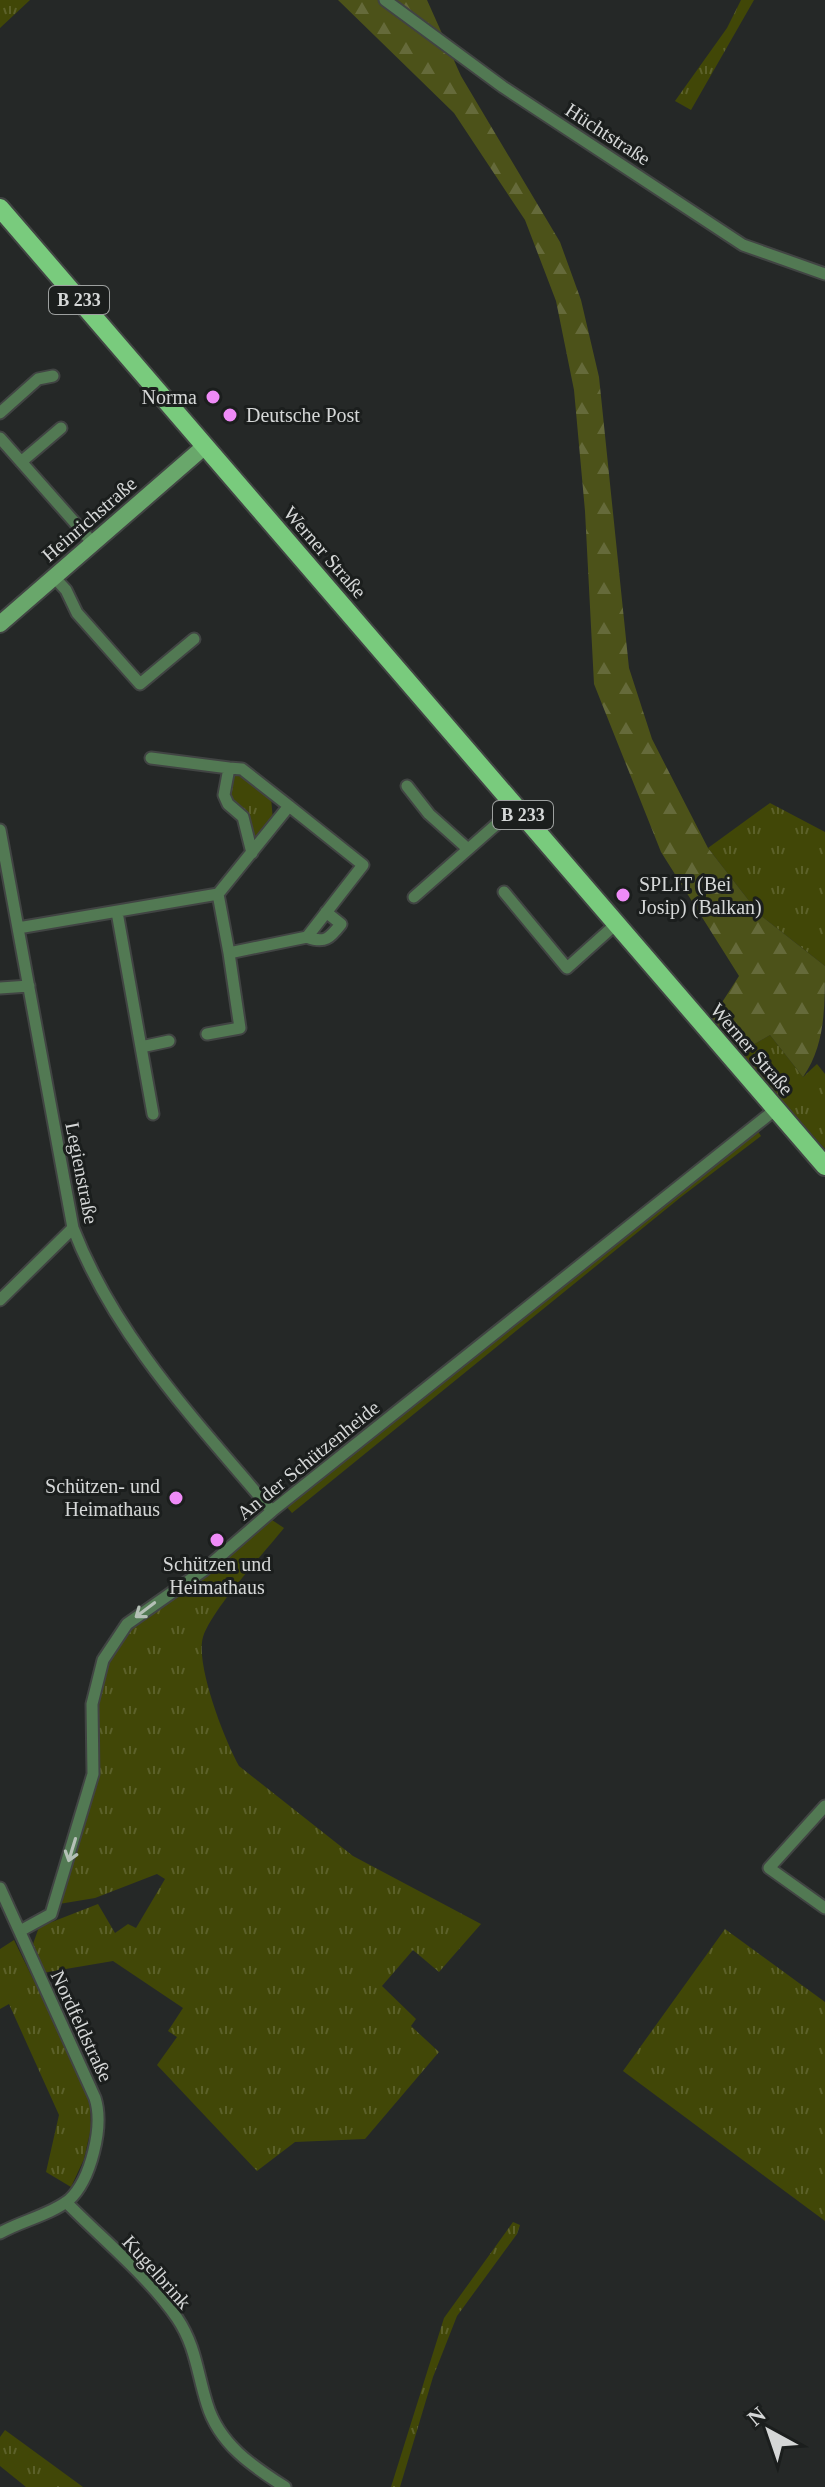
<svg xmlns="http://www.w3.org/2000/svg" width="825" height="2487" viewBox="0 0 825 2487" font-family="Georgia,serif">
  <defs>
    <pattern id="grass-tufts" width="24" height="20" patternUnits="userSpaceOnUse" patternTransform="scale(2)"><rect width="24" height="20" fill="#414707"/><path d="M3 7l-1-3M5 7V3M7 7l1-3M15 17l-1-3M17 17v-4M19 17l1-3" fill="none" stroke="#5c612a"/></pattern>
    <pattern id="forest-firs" width="22" height="20" patternUnits="userSpaceOnUse" patternTransform="scale(2)"><rect width="22" height="20" fill="#4c5219"/><path d="M5 1l3.5 6h-7zM16 11l3.5 6h-7z" fill="#656a3a"/></pattern>
  </defs>
  <rect width="100%" height="100%" fill="#252827"/>
  <path fill="url(#grass-tufts)" d="M 0,0 L 30,0 L 0,28 Z
    M 741,0 L 754,0 L 691,110 L 675,101 L 727,28 Z
    M 231,775 L 247,777 L 271,797 L 273,821 L 255,844 L 228,796 Z
    M 770,803 L 825,832 L 825,966 L 760,915 L 708,848 Z
    M 770,1035 L 803,1077 L 817,1064 L 825,1074 L 825,1149 L 739,1053 Z
    M 757,1130 L 761,1136 L 681,1197 L 292,1513 L 286,1506 Z
    M 269,1518 L 284,1528 C 264,1553 212,1609 203,1637 C 195,1665 225,1741 239,1766 L 353,1856 L 481,1924 L 439,1972 L 413,1950 L 382,1986 L 416,2019 L 411,2026 L 439,2052 L 365,2139 L 295,2142 L 257,2171 L 157,2065 L 177,2037 L 168,2031 L 183,2008 L 113,1961 L 42,1973 L 33,1944 L 39,1927 L 98,1904 L 115,1933 L 128,1924 L 136,1928 L 165,1879 L 157,1874 L 95,1898 L 59,1904 L 98,1777 L 99,1695 L 107,1663 L 133,1624 Z
    M 725,1929 L 825,2002 L 825,2221 L 623,2071 Z
    M 14,1940 L 79,2073 L 90,2106 L 91,2128 L 84,2159 L 71,2187 L 46,2172 L 59,2115 L 9,2004 L 0,2009 L 0,1949 Z
    M 513,2222 L 520,2225 L 517,2234 L 457,2316 L 433,2377 L 400,2487 L 391,2487 L 444,2318 Z
    M 5,2430 L 83,2487 L 26,2487 L 0,2466 L 0,2437 Z"/>
  <path fill="url(#forest-firs)" d="M 338,0 L 427,0 L 461,76 L 560,242 L 581,300 L 599,377 L 629,668 L 652,739 L 708,848 L 760,915 L 825,966 C 825,1008 825,1046 803,1077 L 770,1035 L 739,1053 L 710,1021 L 739,976 L 661,852 L 594,684 L 585,511 L 574,390 L 556,301 L 525,220 L 454,113 Z"/>
  <g fill="none" stroke-linecap="round" stroke-linejoin="round">
    <g stroke="#414443" stroke-width="15">
      <path id="street" d="M 385,0 L 503,87 L 743,245 L 825,274
        M 0,413 L 38,379 L 53,376
        M 0,438 L 92,542
        M 21,462 L 61,428
        M 53,576 L 66,590 L 77,613 L 140,684 L 194,639
        M 151,758 L 229,768
        M 407,786 L 429,814 L 468,849
        M 0,830 L 73,1228 C 115,1337 197,1422 272,1511
        M 504,892 L 567,968 L 616,924
        M 218,894 L 229,953
        M 414,897 L 516,807
        M 117,912 L 141,1047 L 169,1041
        M 18,928 L 218,894 L 289,806 L 242,769 L 229,768 L 224,795 L 228,804 L 243,817 L 252,853
        M 307,937 C 325,944 330,938 341,924 L 326,912
        M 0,988 L 29,986
        M 207,1034 L 240,1028 L 229,953 L 307,937 L 363,865 L 289,806
        M 141,1047 L 153,1114
        M 0,1300 L 73,1228
        M 825,1806 L 769,1868 L 825,1908
        M 0,1888 L 95,2098 C 104,2126 91,2180 69,2200 C 50,2215 21,2221 0,2233
        M 20,1931 L 51,1914 L 93,1774 L 92,1704 L 103,1660 L 127,1624 L 204,1570 L 272,1511 L 776,1109
        M 66,2202 C 101,2238 149,2277 177,2318 C 196,2346 197,2373 207,2404 C 219,2444 252,2466 285,2487"/>
    </g>
    <g stroke="#414443" stroke-width="20">
      <path id="secondary" d="M 0,624 L 205,446"/>
    </g>
    <g stroke="#414443" stroke-width="22">
      <path id="primary" d="M 0,208 L 825,1166"/>
    </g>
    <use href="#street" stroke="#527953" stroke-width="11"/>
    <use href="#secondary" stroke="#69a76b" stroke-width="16"/>
    <use href="#primary" stroke="#79cb7d" stroke-width="18"/>
  </g>
  <defs><path id="oneway-shaft" d="M-6 0H5M1.5-3L5.5 0L1.5 3" fill="none" stroke-width="1.6" stroke-linecap="round" stroke-linejoin="round" transform="scale(2)"/></defs>
  <g stroke="#b4c0b6">
    <use href="#oneway-shaft" transform="translate(145 1610) rotate(143)"/>
    <use href="#oneway-shaft" transform="translate(72 1850) rotate(107)"/>
  </g>
  <g fill="#ef8bf7" stroke="#1b1e1d" stroke-width="3">
    <circle cx="213" cy="397" r="8"/>
    <circle cx="230" cy="415" r="8"/>
    <circle cx="623" cy="895" r="8"/>
    <circle cx="176" cy="1498" r="8"/>
    <circle cx="217" cy="1540" r="8"/>
  </g>
  <g text-anchor="middle" dominant-baseline="central" stroke-width="6" stroke-linejoin="round" paint-order="stroke">
    <g fill="#1b1e1d" stroke="#9da09f" stroke-width="2">
      <rect x="49" y="286" width="60" height="28" rx="6"/>
      <rect x="493" y="801" width="60" height="28" rx="6"/>
    </g>
    <g font-size="18" font-weight="bold" fill="#d5d7d7">
      <text x="79" y="300">B 233</text>
      <text x="523" y="815">B 233</text>
    </g>
    <g font-size="20" fill="#d5d7d7" stroke="#1b1e1d">
      <text transform="translate(608 134) rotate(33)">Hüchtstraße</text>
      <text transform="translate(89 519) rotate(-41)">Heinrichstraße</text>
      <text transform="translate(325 552) rotate(49)">Werner Straße</text>
      <text transform="translate(752 1049) rotate(49)">Werner Straße</text>
      <text transform="translate(82 1173) rotate(79)">Legienstraße</text>
      <text transform="translate(308 1460) rotate(-39)">An der Schützenheide</text>
      <text transform="translate(82 2026) rotate(65)">Nordfeldstraße</text>
      <text transform="translate(157 2272) rotate(48)">Kugelbrink</text>
    </g>
    <g font-size="20" fill="#d5d7d7" stroke="#1b1e1d" text-anchor="end">
      <text x="197" y="397">Norma</text>
      <text x="246" y="415" text-anchor="start">Deutsche Post</text>
      <text x="639" y="884" text-anchor="start">SPLIT (Bei<tspan x="639" dy="23">Josip) (Balkan)</tspan></text>
      <text x="160" y="1486">Schützen- und<tspan x="160" dy="23">Heimathaus</tspan></text>
      <text x="217" y="1564" text-anchor="middle">Schützen und<tspan x="217" dy="23">Heimathaus</tspan></text>
    </g>
  </g>
  <g transform="translate(769 2431) rotate(320)" stroke="#1b1e1d" stroke-width="6" paint-order="stroke">
  <path d="M0-6L14 30L0 20L-14 30Z" fill="#d5d7d7"/>
  <text y="-12" font-size="22" font-weight="bold" text-anchor="middle" fill="#d5d7d7">N</text>
  </g>
</svg>
